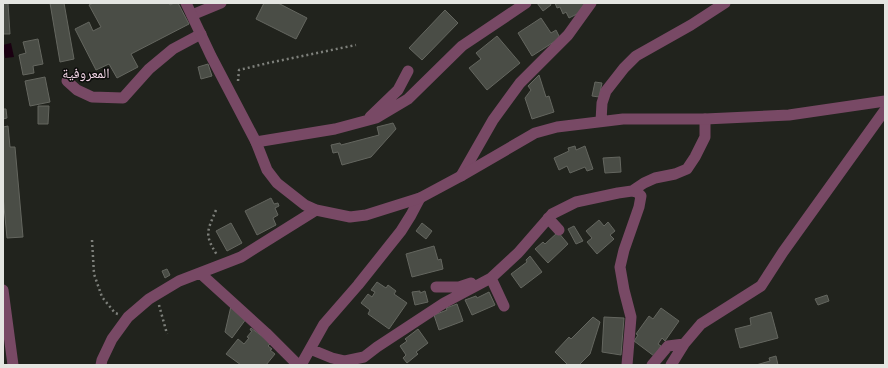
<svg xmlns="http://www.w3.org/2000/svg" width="888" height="368" viewBox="0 0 888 368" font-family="Lora,'Noto Naskh Arabic',serif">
  <rect width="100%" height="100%" fill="#21231d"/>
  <path fill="#1a0011" d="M 11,43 L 14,57 L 5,58 L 3,45 Z"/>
  <path fill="#4a4d46" stroke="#64665f" d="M 3,3 L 8,3 L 10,34 L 3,34 Z
    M 50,3 L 64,3 L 74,59 L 60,62 Z
    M 93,3 L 169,3 L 170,5 L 174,3 L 178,3 L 189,24 L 131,54 L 138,67 L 117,78 L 109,64 L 96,70 L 75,29 L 89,22 L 93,31 L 101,27 L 89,5 Z
    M 264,3 L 278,3 L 307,18 L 296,39 L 256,19 Z
    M 537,3 L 550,3 L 551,5 L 543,11 Z
    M 555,3 L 587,3 L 579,13 L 569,18 L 566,12 L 563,14 L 560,7 L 557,8 Z
    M 445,10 L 458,23 L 422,60 L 409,48 Z
    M 541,18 L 551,33 L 556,30 L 560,38 L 532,56 L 518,33 Z
    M 497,36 L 520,63 L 487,90 L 469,68 L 481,59 L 476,53 Z
    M 38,39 L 43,64 L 33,66 L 34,73 L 23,75 L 19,55 L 26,53 L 23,42 Z
    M 208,64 L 212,76 L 201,79 L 198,67 Z
    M 539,75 L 546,97 L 549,96 L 554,112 L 532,119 L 525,98 L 531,90 L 528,86 Z
    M 45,77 L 50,102 L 30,106 L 25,81 Z
    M 595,82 L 602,83 L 599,97 L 592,96 Z
    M 38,106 L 49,106 L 48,124 L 38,124 Z
    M 3,109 L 6,109 L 7,118 L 3,119 Z
    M 393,123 L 396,129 L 371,157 L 342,165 L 338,152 L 333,153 L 331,145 L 340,143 L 341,145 L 379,135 L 377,127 Z
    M 8,126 L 10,147 L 15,147 L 23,237 L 7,238 L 3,196 L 3,127 Z
    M 575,146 L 576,150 L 585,146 L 593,169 L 587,171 L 585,167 L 570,173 L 567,166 L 559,170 L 554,158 L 569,151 L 568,148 Z
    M 620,157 L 621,172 L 605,173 L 603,158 Z
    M 271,198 L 274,204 L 278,203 L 279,206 L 275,208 L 278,215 L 273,218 L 276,225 L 257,235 L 245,211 Z
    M 599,220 L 604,226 L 608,222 L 615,231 L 610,235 L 614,239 L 597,254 L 587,242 L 592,238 L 586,231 Z
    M 231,223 L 242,243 L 227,251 L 216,231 Z
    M 422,223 L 432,231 L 426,239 L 416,231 Z
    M 574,226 L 583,241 L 576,244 L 568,229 Z
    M 558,232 L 568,244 L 548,263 L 535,249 L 543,242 L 545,244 Z
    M 434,246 L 438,260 L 441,259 L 443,269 L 412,277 L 406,254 Z
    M 530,256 L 542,272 L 521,288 L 511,274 L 527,262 L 526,260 Z
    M 167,269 L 170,275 L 165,278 L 162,271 Z
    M 377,282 L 386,288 L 388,285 L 396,291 L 394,294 L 407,303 L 389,329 L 368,314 L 370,310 L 361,303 L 368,294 L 372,297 L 375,292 L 371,290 Z
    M 420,291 L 420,293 L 425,291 L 428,302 L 415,305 L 412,292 Z
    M 489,292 L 495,305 L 472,315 L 465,300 L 476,296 L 477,298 Z
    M 827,295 L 829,301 L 818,305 L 815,299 Z
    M 457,304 L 463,321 L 439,330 L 434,315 L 447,310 L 446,308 Z
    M 231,306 L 246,319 L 232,338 L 225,332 Z
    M 661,308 L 679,321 L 665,341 L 662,338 L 658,344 L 661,346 L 654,356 L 634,341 L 638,335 L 636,334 L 649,316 L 653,319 Z
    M 771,312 L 778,338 L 740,348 L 735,329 L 751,325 L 750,318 Z
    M 593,317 L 600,322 L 590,354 L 579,365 L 568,365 L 555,352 L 569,337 L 571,339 Z
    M 604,317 L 624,318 L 621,355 L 602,352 Z
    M 251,328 L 271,343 L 268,346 L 272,349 L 270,350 L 275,354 L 266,365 L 241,365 L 226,354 L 238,339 L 244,344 L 249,338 L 247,337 L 252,331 L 250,330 Z
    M 418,329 L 428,343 L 416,352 L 418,354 L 407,363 L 403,358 L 406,355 L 400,346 L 407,341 L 405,339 Z
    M 776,356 L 778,365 L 756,365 L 770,361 L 769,358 Z"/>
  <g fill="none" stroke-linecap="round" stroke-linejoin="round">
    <path stroke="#7e807b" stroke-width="2.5" stroke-dasharray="2 3" stroke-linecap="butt" d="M 238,81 L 239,70 L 268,63 L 356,45
      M 216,210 C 207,232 204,234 217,255
      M 92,240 L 94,274 L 102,297 L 115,313 L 118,314
      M 159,305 L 167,334"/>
    <path stroke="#784965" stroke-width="11" d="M 192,15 L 221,3
      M 67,81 L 77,90 L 92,97 L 123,98 L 149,69 L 173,49 L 201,34
      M 370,117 L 398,90 L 408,71
      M 256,142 L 335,129 L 376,118 L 408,99 L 462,46 L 526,3
      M 461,176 L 493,120 L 520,83 L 568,35 L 591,3
      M 632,191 L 644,183 L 655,178 L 675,174 L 687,169 L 695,157 L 705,137 L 705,119
      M 548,218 L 559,230
      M 200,273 L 266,333 L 298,365
      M 491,278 L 504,306
      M 436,287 L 459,287 L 471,283
      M 3,290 L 13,365
      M 310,349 L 332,358 L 345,361 L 364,357 L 377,347 L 444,303 L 491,278 L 518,253 L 552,214 L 576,202 L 618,193 L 632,191 L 637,192 L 641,196 L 639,207 L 624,250 L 620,267 L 624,290 L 631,317 L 627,365
      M 101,365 L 102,360 L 112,339 L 128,317 L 149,299 L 179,281 L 241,257 L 316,210
      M 301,365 L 324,324 L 358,285 L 401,231 L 411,215 L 420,198
      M 652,365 L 668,346 L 684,344
      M 671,365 L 684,344 L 701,324 L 761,286 L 783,252 L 885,110"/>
    <path stroke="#784965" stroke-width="11" d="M 186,3 L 211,56 L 256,142 L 267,170 L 277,183 L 305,205 L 316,210 L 350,217 L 366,215 L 420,198 L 461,176 L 535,133 L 557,127 L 623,119 L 705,119 L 789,115 L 885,101
      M 601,121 L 602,103 L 606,91 L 624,68 L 636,56 L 691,25 L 725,3"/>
  </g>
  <g text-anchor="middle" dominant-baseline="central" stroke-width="3" stroke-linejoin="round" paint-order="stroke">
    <g font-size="14" fill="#f6d8e9" stroke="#0b0c0a">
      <text x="86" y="73">المعروفية</text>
    </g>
  </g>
  <rect width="888" height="368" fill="none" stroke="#e4e5e1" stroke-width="8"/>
</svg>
